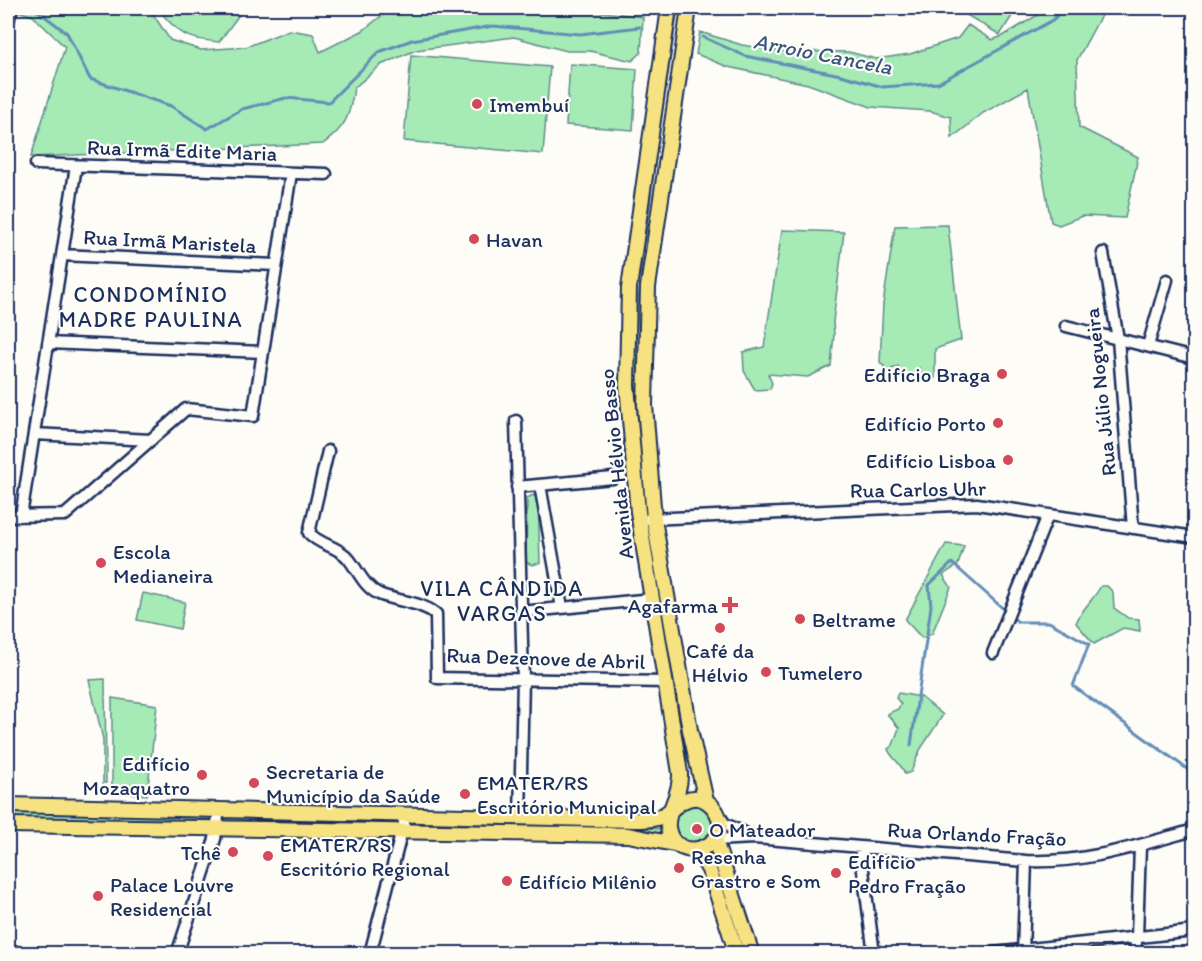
<svg xmlns="http://www.w3.org/2000/svg" width="1202" height="961" viewBox="0 0 1202 961" font-family="Itim,sans-serif">
  <rect width="100%" height="100%" fill="#fdfcf7"/>
  <filter id="ink" filterUnits="userSpaceOnUse"><feTurbulence type="fractalNoise" baseFrequency=".0167" numOctaves="2"/><feDisplacementMap in="SourceGraphic" scale="12" xChannelSelector="R" yChannelSelector="G"/><feConvolveMatrix kernelMatrix="1 2 1 2 8 2 1 2 1" color-interpolation-filters="sRGB"/></filter>
  <g filter="url(#ink)">
    <path fill="#a6eab6" stroke="#608c8a" stroke-width="1.5" d="M 9,8 L 149,8 L 170,40 L 201,50 L 246,47 L 289,30 L 313,34 L 320,52 L 362,31 L 384,14 L 416,8 L 573,8 L 643,17 L 641,53 L 632,61 L 590,51 L 567,51 L 514,37 L 416,50 L 381,65 L 354,88 C 350,116 346,127 323,144 L 31,157 L 65,47 L 33,16 Z
      M 157,8 L 244,8 L 219,42 C 183,39 180,34 157,8 Z
      M 676,8 L 678,8 C 655,163 626,321 643,479 L 641,480 C 639,451 635,422 635,393 C 635,263 657,136 676,8 Z
      M 955,8 L 1017,8 L 1000,35 Z
      M 1049,8 L 1105,8 L 1077,60 L 1079,127 L 1138,157 L 1125,218 L 1082,216 L 1059,225 L 1051,222 L 1028,88 L 983,113 L 952,138 L 951,117 L 930,111 L 871,107 L 808,84 L 728,67 L 696,54 L 700,32 L 742,45 L 778,51 L 849,52 L 876,59 L 910,54 L 958,38 L 968,25 L 992,40 L 1003,36 Z
      M 411,55 L 550,67 L 543,154 L 404,141 Z
      M 570,64 L 637,69 L 633,130 L 566,125 Z
      M 948,225 L 961,340 L 935,349 L 935,378 L 923,380 L 919,368 L 908,382 L 898,366 L 888,371 L 880,362 L 883,304 L 895,226 Z
      M 782,230 L 844,232 L 833,322 L 834,334 L 831,366 L 808,377 L 768,374 L 772,383 L 770,389 L 755,390 L 744,371 L 743,352 L 764,347 Z
      M 533,495 L 538,498 L 540,563 L 532,565 L 526,562 L 527,498 Z
      M 650,529 L 689,762 L 687,762 L 648,530 Z
      M 946,544 L 964,546 L 958,565 L 943,575 L 951,587 L 932,634 L 922,638 L 905,620 Z
      M 1101,586 L 1107,586 L 1113,592 L 1114,608 L 1128,618 L 1139,619 L 1140,631 L 1123,628 L 1094,644 L 1076,623 C 1082,609 1093,600 1101,586 Z
      M 143,593 L 185,602 L 180,629 L 137,620 Z
      M 105,679 L 106,783 L 103,783 L 103,739 L 89,680 Z
      M 898,693 L 921,697 L 943,715 L 920,750 L 911,772 L 905,774 C 901,763 891,758 888,749 L 893,745 L 899,728 L 887,714 L 898,709 L 901,704 L 896,698 Z
      M 112,698 L 157,705 L 147,795 L 112,792 Z
      M675 825a19 19 0 1 1 38 0a19 19 0 1 1-38 0Z
      M 10,813 L 106,814 L 106,820 L 10,819 Z
      M 114,814 L 209,816 L 211,819 L 207,822 L 113,820 Z
      M 222,817 L 396,822 L 395,829 L 225,822 Z
      M 546,823 L 665,829 L 667,839 L 615,828 L 525,828 L 527,824 Z"/>
    <g fill="none" stroke-linecap="round" stroke-linejoin="round">
      <path stroke="#628db6" stroke-width="3" d="M 34,8 L 67,33 L 90,79 L 171,106 L 207,129 L 242,109 L 286,98 L 329,102 L 379,52 L 412,40 L 493,26 L 580,34 L 640,27
        M 703,37 L 745,56 L 841,75 L 883,87 L 938,83 L 1053,20 L 1063,8
        M 911,745 L 931,606 L 929,585 L 952,563 L 1018,622 L 1049,622 L 1089,644 L 1073,686 L 1194,774"/>
      <g stroke="#1b2f5e" stroke-width="15">
        <path id="minor" d="M 8,21 L 12,8
          M 36,164 L 326,174
          M 1103,253 L 1118,339 L 1133,528
          M 62,255 L 276,265
          M 1066,326 L 1194,358
          M 48,343 L 263,352
          M 1148,346 L 1167,280
          M 516,421 L 523,679 L 520,818
          M 34,434 L 151,440
          M 328,451 L 309,533 C 319,545 338,546 348,558 C 358,570 364,587 379,594 C 398,602 419,601 436,614 L 437,678 L 665,682
          M 540,485 L 562,608
          M 517,487 L 613,478
          M 8,516 L 65,515 L 186,409 L 253,416 L 291,173
          M 21,516 L 76,166
          M 649,519 L 977,504 L 1194,537
          M 521,612 L 652,599
          M 993,653 L 1048,515
          M 719,816 L 725,824 L 751,836
          M 715,840 L 754,838 L 1026,861 C 1085,864 1139,845 1194,830
          M 860,847 L 874,954
          M 8,949 L 19,953
          M 177,954 L 215,839 L 219,809
          M 370,954 L 406,815
          M 984,954 L 1194,931
          M 1023,954 L 1026,861
          M 1134,954 L 1137,937 L 1140,846"/>
      </g>
      <g stroke="#1b2f5e" stroke-width="18">
        <path id="major" d="M 689,8 L 648,287 L 645,405 L 654,519 L 690,730 L 706,801
          M 8,805 L 634,820 C 642,820 650,820 657,818 C 672,813 681,796 698,798 C 706,799 712,805 716,811 C 737,847 673,868 668,827 C 666,811 681,796 680,773 L 638,512 L 627,385 L 629,288 L 669,8
          M 8,825 L 628,835 L 679,845
          M 715,840 L 752,954
          M 698,851 L 709,870 L 737,954"/>
      </g>
      <use href="#minor" stroke="#fdfcf7" stroke-width="10"/>
      <use href="#major" stroke="#f6e281" stroke-width="14"/>
    </g>
  </g>
  <g fill="#d1495b" stroke="#fdfcf7" stroke-width="2">
    <circle cx="477" cy="104" r="6"/>
    <circle cx="474" cy="239" r="6"/>
    <circle cx="1002" cy="374" r="6"/>
    <circle cx="998" cy="423" r="6"/>
    <circle cx="1008" cy="460" r="6"/>
    <circle cx="101" cy="563" r="6"/>
    <path d="M727 596h6v6h6v6h-6v6h-6v-6h-6v-6h6z"/>
    <circle cx="800" cy="619" r="6"/>
    <circle cx="720" cy="628" r="6"/>
    <circle cx="766" cy="672" r="6"/>
    <circle cx="202" cy="775" r="6"/>
    <circle cx="254" cy="783" r="6"/>
    <circle cx="465" cy="794" r="6"/>
    <circle cx="697" cy="829" r="6"/>
    <circle cx="233" cy="852" r="6"/>
    <circle cx="268" cy="856" r="6"/>
    <circle cx="679" cy="868" r="6"/>
    <circle cx="836" cy="873" r="6"/>
    <circle cx="507" cy="881" r="6"/>
    <circle cx="98" cy="896" r="6"/>
  </g>
  <g text-anchor="middle" dominant-baseline="central" stroke-width="4.5" stroke-linejoin="round" paint-order="stroke">
    <g font-size="21" fill="#1b2f5e" stroke="#fdfcf7" text-anchor="start">
      <text x="489" y="104">Imembuí</text>
      <text x="486" y="239">Havan</text>
      <text x="990" y="374" text-anchor="end">Edifício Braga</text>
      <text x="986" y="423" text-anchor="end">Edifício Porto</text>
      <text x="996" y="460" text-anchor="end">Edifício Lisboa</text>
      <text x="113" y="551">Escola<tspan x="113" dy="24">Medianeira</tspan></text>
      <text x="718" y="605" text-anchor="end">Agafarma</text>
      <text x="812" y="619">Beltrame</text>
      <text x="720" y="650" text-anchor="middle">Café da<tspan x="720" dy="24">Hélvio</tspan></text>
      <text x="778" y="672">Tumelero</text>
      <text x="190" y="763" text-anchor="end">Edifício<tspan x="190" dy="24">Mozaquatro</tspan></text>
      <text x="266" y="771">Secretaria de<tspan x="266" dy="24">Município da Saúde</tspan></text>
      <text x="477" y="782">EMATER/RS<tspan x="477" dy="24">Escritório Municipal</tspan></text>
      <text x="709" y="829">O Mateador</text>
      <text x="280" y="844">EMATER/RS<tspan x="280" dy="24">Escritório Regional</tspan></text>
      <text x="221" y="852" text-anchor="end">Tchê</text>
      <text x="691" y="856">Resenha<tspan x="691" dy="24">Grastro e Som</tspan></text>
      <text x="848" y="861">Edifício<tspan x="848" dy="24">Pedro Fração</tspan></text>
      <text x="519" y="881">Edifício Milênio</text>
      <text x="110" y="884">Palace Louvre<tspan x="110" dy="24">Residencial</tspan></text>
    </g>
    <g font-size="21" fill="#1b2f5e" stroke="#fdfcf7">
      <text transform="translate(182 150) rotate(2)">Rua Irmã Edite Maria</text>
      <text transform="translate(170 241) rotate(3)">Rua Irmã Maristela</text>
      <text transform="translate(1100 392) rotate(-96)">Rua Júlio Nogueira</text>
      <text transform="translate(616 464) rotate(-96)">Avenida Hélvio Basso</text>
      <text transform="translate(918 489) rotate(-1)">Rua Carlos Uhr</text>
      <text transform="translate(546 658) rotate(2)">Rua Dezenove de Abril</text>
      <text transform="translate(977 834) rotate(3)">Rua Orlando Fração</text>
    </g>
    <g font-size="22" font-style="italic" fill="#385682" stroke="#fdfcf7">
      <text transform="translate(823 54) rotate(11)">Arroio Cancela</text>
    </g>
    <g font-size="22" letter-spacing="1.5" fill="#1b2f5e" stroke="#fdfcf7">
      <text x="151" y="294">CONDOMÍNIO<tspan x="151" dy="25">MADRE PAULINA</tspan></text>
      <text x="502" y="588">VILA CÂNDIDA<tspan x="502" dy="25">VARGAS</tspan></text>
    </g>
  </g>
  <rect width="1202" height="961" fill="none" stroke="#fdfcf7" stroke-width="30"/>
  <rect x="15" y="15" width="1172" height="931" fill="none" stroke="#1b2f5e" stroke-width="2" filter="url(#ink)"/>
</svg>
